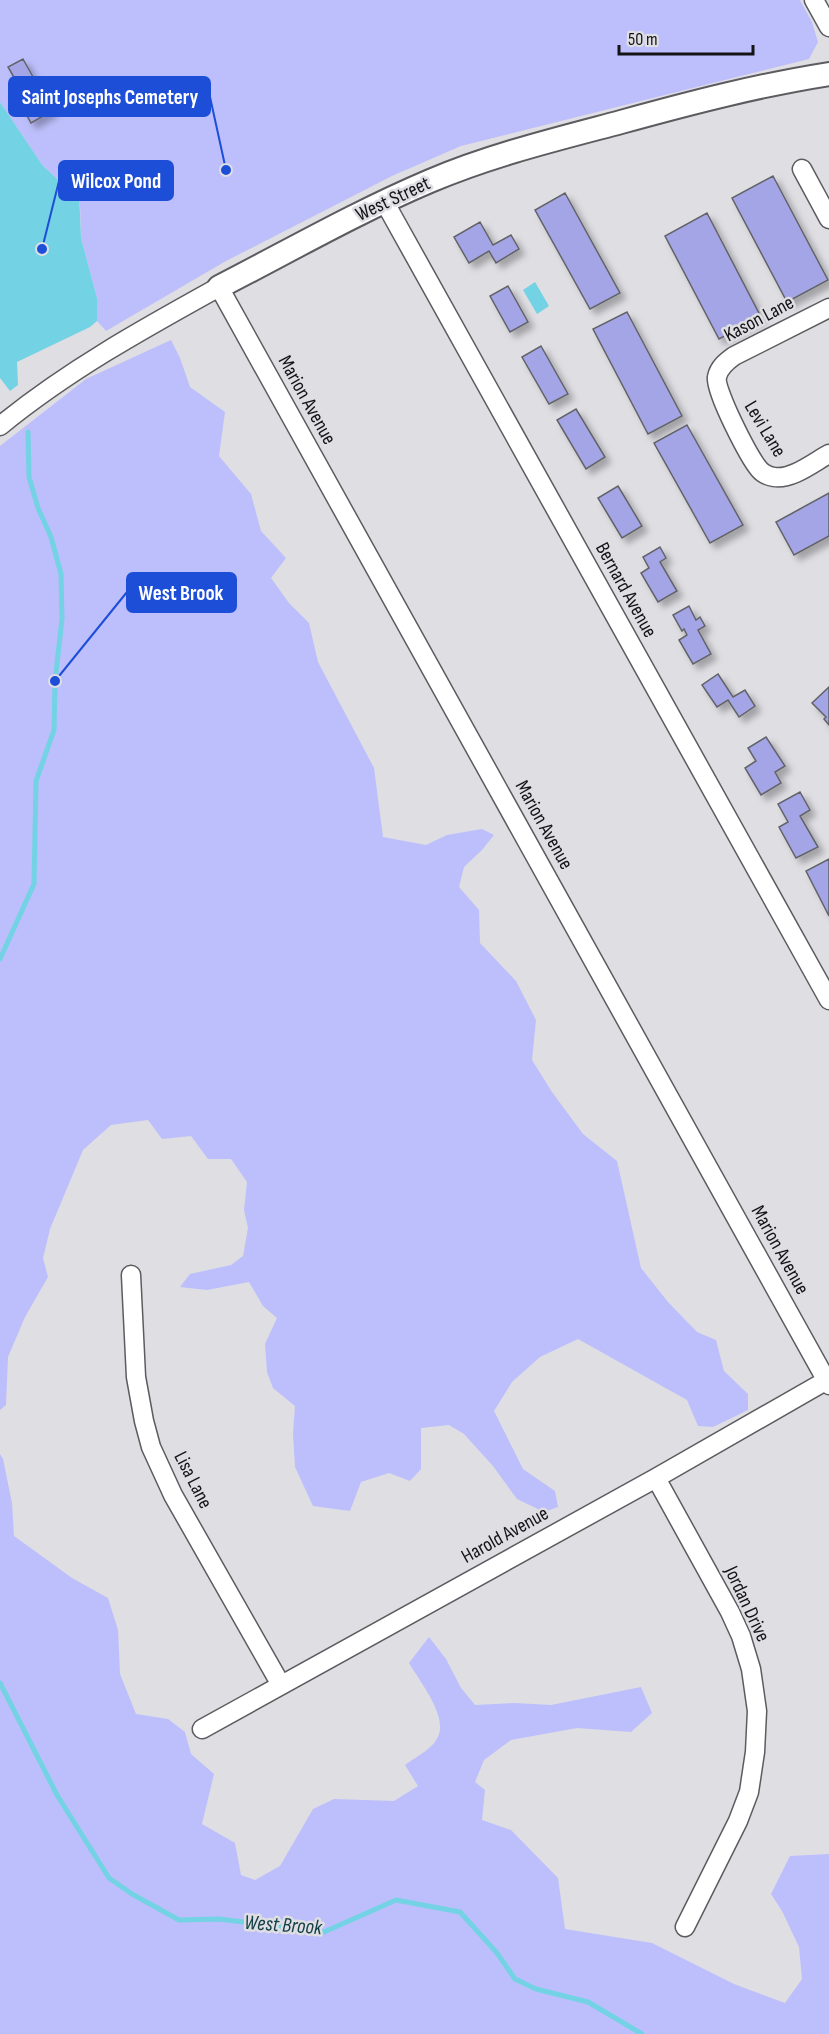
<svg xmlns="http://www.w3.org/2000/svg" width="829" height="2034" viewBox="0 0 829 2034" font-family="'Sofia Sans Condensed',sans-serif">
  <defs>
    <filter id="shadow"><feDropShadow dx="5.5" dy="5.5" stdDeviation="3" flood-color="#0004"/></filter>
  </defs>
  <rect width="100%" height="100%" fill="#dedee3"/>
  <path fill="#bdbffc" d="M 0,0 L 800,0 L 812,22 L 818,42 L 809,59 L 461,146 L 392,176 L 226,261 L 106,331 L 97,321 L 97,298 L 81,238 L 80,204 L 74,188 L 65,186 L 43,166 L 0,102 Z
    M 171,340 L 180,358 L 190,387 L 225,412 L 219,456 L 251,494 L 261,531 L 286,558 L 271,578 L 289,603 L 309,623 L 318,662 L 374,768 L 383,837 L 426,845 L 447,835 L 482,829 L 494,835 L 482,850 L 464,867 L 459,887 L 479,910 L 480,943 L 516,981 L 536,1020 L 532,1060 L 552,1092 L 583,1134 L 617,1161 L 641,1268 L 668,1302 L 697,1332 L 716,1340 L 724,1371 L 748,1394 L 748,1410 L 713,1427 L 698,1426 L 687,1400 L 578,1339 L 540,1357 L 512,1382 L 494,1411 L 523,1469 L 555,1491 L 558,1507 L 544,1512 L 517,1499 L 493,1466 L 464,1434 L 449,1425 L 421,1428 L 421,1469 L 410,1481 L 389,1473 L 361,1482 L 350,1511 L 313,1506 L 295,1467 L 293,1434 L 295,1406 L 273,1388 L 267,1372 L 265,1344 L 277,1318 L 263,1306 L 249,1282 L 207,1290 L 180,1287 L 190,1274 L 231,1265 L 243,1256 L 248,1228 L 244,1210 L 247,1182 L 231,1159 L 208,1159 L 191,1136 L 162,1139 L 148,1120 L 111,1125 L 83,1150 L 50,1229 L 43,1258 L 48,1277 L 25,1317 L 8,1357 L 6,1405 L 0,1410 L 0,446 L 86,379 Z
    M 0,1454 L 3,1459 L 12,1503 L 14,1536 L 72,1578 L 108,1598 L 118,1630 L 120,1674 L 136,1714 L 168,1719 L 185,1732 L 191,1754 L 214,1774 L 202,1824 L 235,1843 L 241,1875 L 255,1880 L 280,1866 L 313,1809 L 334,1799 L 394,1801 L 418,1786 L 405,1765 C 416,1757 435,1748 439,1734 C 446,1714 419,1680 409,1663 L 429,1637 L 446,1659 L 461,1688 L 475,1705 L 515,1703 L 551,1705 L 641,1687 L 652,1713 L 631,1732 L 577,1728 L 511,1740 L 484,1760 L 475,1782 L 485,1790 L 482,1820 L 511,1830 L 558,1878 L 565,1929 L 652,1943 L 734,1984 L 785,2003 L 802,1979 L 799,1947 L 782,1911 L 771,1894 L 790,1856 L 829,1854 L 829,2034 L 0,2034 Z"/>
  <path fill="#73d2e3" d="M 0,102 L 43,166 L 65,186 L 79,191 L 81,238 L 97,298 L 97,321 L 90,327 L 17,362 L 18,385 L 10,391 L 0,378 Z
    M 535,282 L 549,306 L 537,314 L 523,290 Z"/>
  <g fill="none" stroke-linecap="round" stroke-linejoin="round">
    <path stroke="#73d2e3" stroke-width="5" d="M 0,959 L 34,884 L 36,781 L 54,730 L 55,681 L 62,619 L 61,574 L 51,537 L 38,508 L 29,477 L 28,432
      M 0,1683 L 57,1795 L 109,1878 L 132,1894 L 179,1920 L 219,1919 L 324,1932 L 396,1900 L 460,1912 L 497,1953 L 515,1979 L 536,1989 L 588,2002 L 642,2034"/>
  </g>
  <path fill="#a4a5e6" stroke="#626367" stroke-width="1.5" filter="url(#shadow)" d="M 23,59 L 52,111 L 31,123 L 12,88 L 18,84 L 8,67 Z
    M 773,176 L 828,280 L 787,302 L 732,198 Z
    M 565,193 L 620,293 L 590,309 L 535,210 Z
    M 707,213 L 761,317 L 719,339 L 665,236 Z
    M 480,222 L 493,245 L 511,235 L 519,249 L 496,263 L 489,251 L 469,263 L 454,237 Z
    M 508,286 L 528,322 L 510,332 L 490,296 Z
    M 627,312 L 682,416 L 648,434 L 593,329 Z
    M 541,346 L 568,394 L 549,404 L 522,357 Z
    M 576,409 L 605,457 L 586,469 L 557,420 Z
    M 687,425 L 743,525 L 710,543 L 654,443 Z
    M 618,486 L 642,526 L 622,538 L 598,498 Z
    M 829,493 L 829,536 L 794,555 L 776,522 Z
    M 660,547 L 666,558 L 660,562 L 677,591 L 658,602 L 641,573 L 649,568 L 643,557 Z
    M 689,606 L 696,620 L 700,617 L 705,626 L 698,630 L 711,654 L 693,664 L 679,640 L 687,635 L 684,629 L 682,631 L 673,615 Z
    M 718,674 L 733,697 L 745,690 L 755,706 L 739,717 L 728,700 L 717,707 L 702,685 Z
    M 829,687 L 829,725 L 824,719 L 826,717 L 812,703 Z
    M 766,737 L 785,766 L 775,772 L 781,783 L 761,795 L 745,768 L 756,761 L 748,748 Z
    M 800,792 L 810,810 L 800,816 L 818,847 L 796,858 L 779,827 L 788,822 L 778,804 Z
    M 829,859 L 829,916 L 806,871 Z"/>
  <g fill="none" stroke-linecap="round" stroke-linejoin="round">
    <g stroke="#5c5c60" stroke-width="21">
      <path id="minor" d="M 814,0 L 829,27
        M 802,169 L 829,219
        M 384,201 L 829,1000
        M 829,308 L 734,356 C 727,361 719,367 717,377 C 714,390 749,457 759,469 C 763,474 768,476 774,477 C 792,480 814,462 829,454
        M 0,426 C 67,371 143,329 219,287 L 829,1385
        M 131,1275 L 136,1377 L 144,1421 L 151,1447 L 173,1495 L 281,1685
        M 656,1478 L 730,1612 L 741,1636 L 751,1669 L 757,1711 L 755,1752 L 749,1792 L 738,1821 L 685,1927
        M 202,1729 L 656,1478 L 829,1379"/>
    </g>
    <g stroke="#5c5c60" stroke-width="26">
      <path id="tertiary" d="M 219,287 C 289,251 357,212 430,181 C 491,155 557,139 621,122 C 690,103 759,85 829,74"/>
    </g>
    <use href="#minor" stroke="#fff" stroke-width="18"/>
    <use href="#tertiary" stroke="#fff" stroke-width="22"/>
  </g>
  <g text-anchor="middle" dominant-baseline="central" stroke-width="5" stroke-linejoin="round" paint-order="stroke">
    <g font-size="20" fill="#141416" stroke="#dedee3">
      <text transform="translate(393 199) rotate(-25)">West Street</text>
      <text transform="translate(759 319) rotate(-28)">Kason Lane</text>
      <text transform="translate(307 400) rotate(61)">Marion Avenue</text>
      <text transform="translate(765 429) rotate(59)">Levi Lane</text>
      <text transform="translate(626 590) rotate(61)">Bernard Avenue</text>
      <text transform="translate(544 825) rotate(61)">Marion Avenue</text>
      <text transform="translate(780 1250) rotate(61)">Marion Avenue</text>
      <text transform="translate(193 1480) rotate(63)">Lisa Lane</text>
      <text transform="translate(505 1535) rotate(-29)">Harold Avenue</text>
      <text transform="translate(747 1604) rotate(65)">Jordan Drive</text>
    </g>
    <g font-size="21" font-style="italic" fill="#144047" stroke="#dedee3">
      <text transform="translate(283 1925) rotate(4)">West Brook</text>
    </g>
  </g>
  <path fill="none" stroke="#1d4ed8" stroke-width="2" d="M226 170L210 97M42 249L59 181M55 681L127 592"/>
  <g fill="#1d4ed8" stroke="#dedee3" stroke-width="2">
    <circle cx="226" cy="170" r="6"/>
    <circle cx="42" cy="249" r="6"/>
    <circle cx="55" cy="681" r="6"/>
  </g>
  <g fill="#1d4ed8" stroke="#1d4ed8" stroke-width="2">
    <rect x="9" y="77" width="201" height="39" rx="6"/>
    <rect x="59" y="161" width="114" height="39" rx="6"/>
    <rect x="127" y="573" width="109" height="39" rx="6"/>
  </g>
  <g font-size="21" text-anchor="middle" font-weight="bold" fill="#fff">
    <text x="110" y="104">Saint Josephs Cemetery</text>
    <text x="116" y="188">Wilcox Pond</text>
    <text x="181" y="600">West Brook</text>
  </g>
  <path d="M619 45v9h134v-9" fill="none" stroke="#141416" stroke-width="3"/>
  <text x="628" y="45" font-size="18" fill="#141416" stroke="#dedee3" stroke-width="4.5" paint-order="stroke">50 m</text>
</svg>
